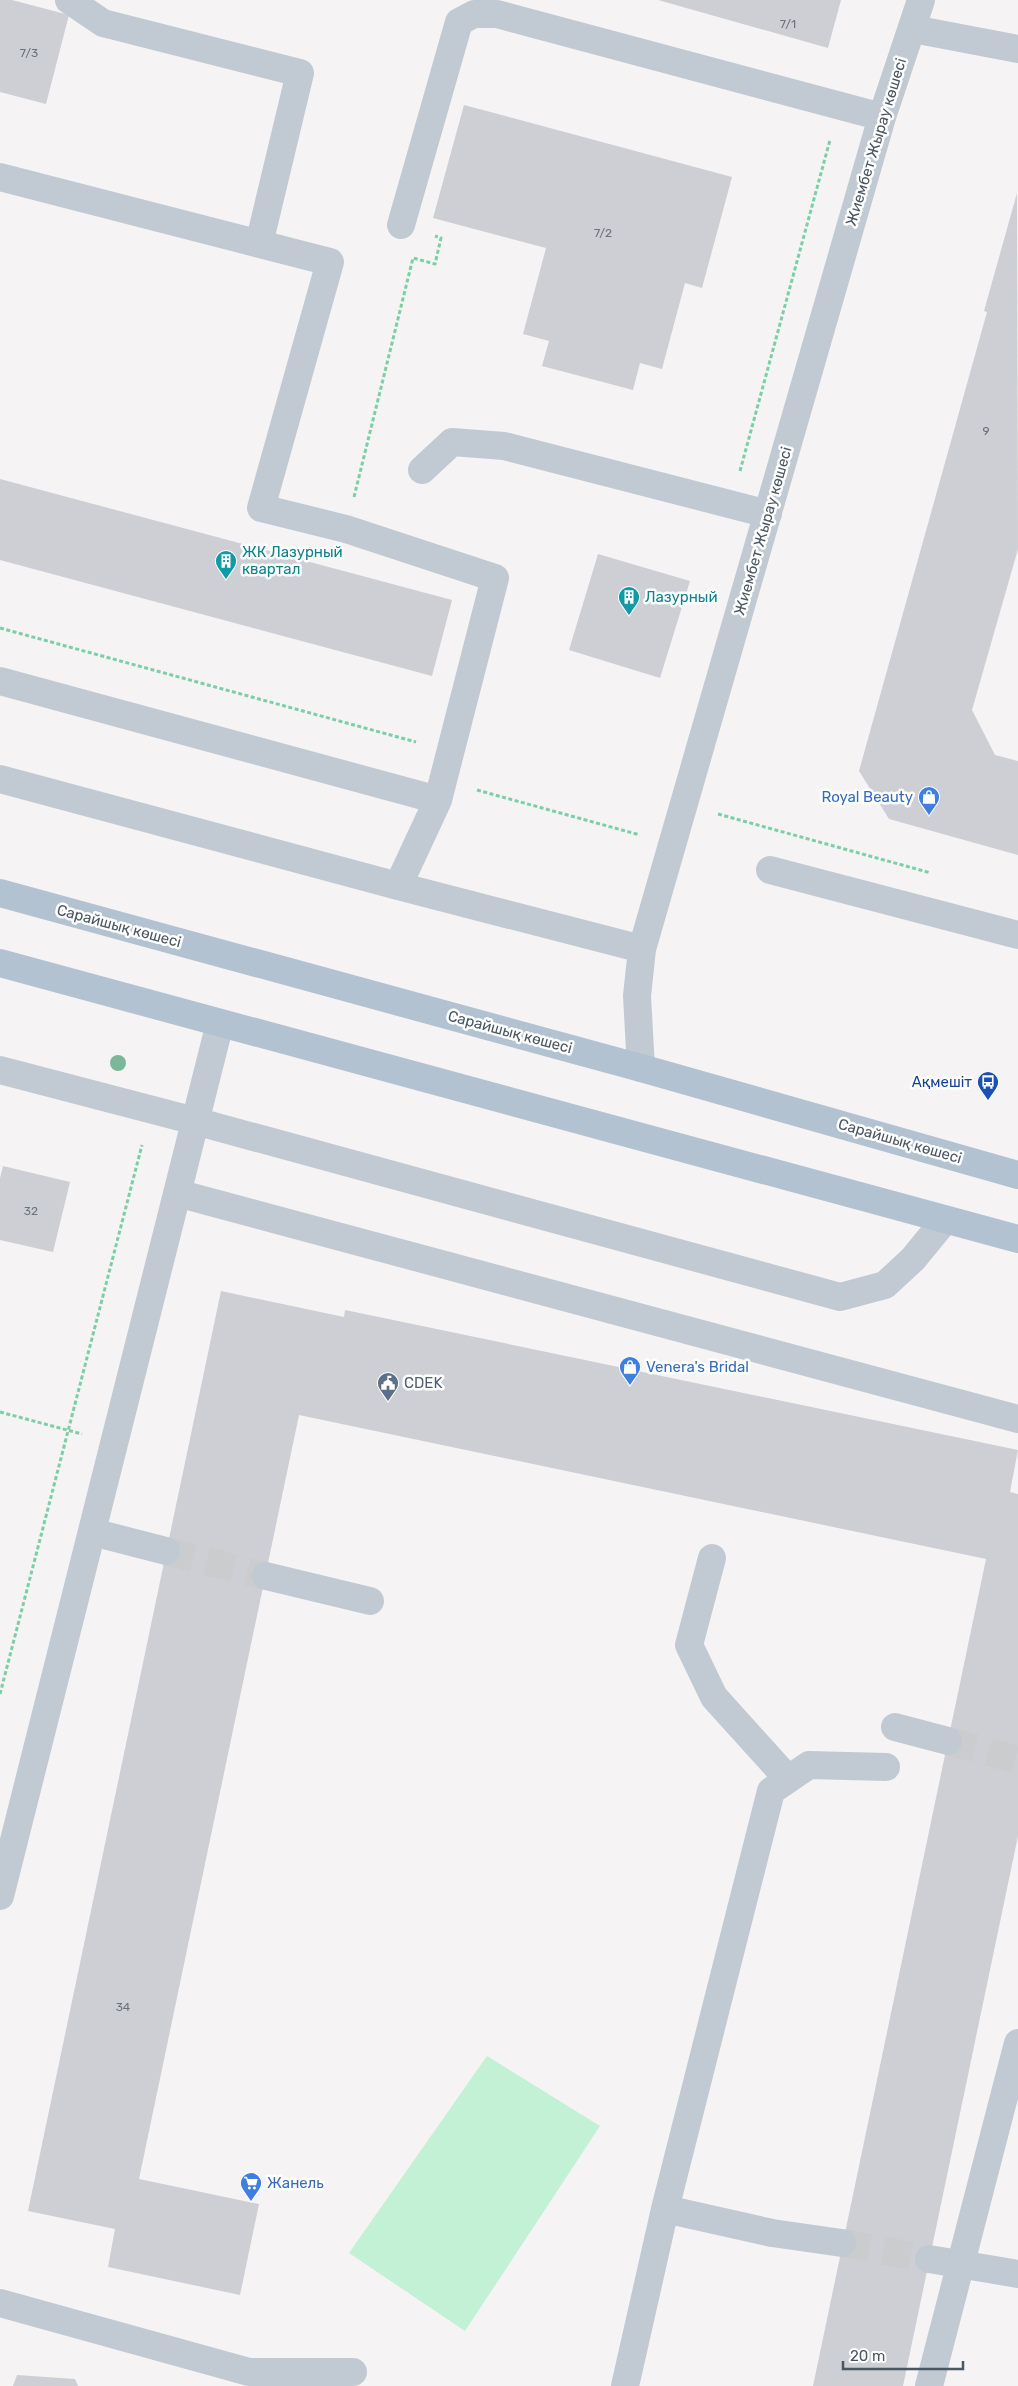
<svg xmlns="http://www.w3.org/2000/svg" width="1018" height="2386" viewBox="0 0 1018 2386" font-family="Rubik,sans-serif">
  <rect width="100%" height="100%" fill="#f5f3f3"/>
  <path fill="#c3f1d5" d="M 487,2056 L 600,2126 L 465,2331 L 349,2253 Z"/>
  <path fill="#cdcfd5" d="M 0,0 L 12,0 L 69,15 L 46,104 L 0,92 Z
    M 658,0 L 841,0 L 828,48 Z
    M 464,105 L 732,177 L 702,288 L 685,283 L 662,369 L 640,363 L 633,390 L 542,366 L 549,341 L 523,334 L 546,248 L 433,218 Z
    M 1017,193 L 1018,549 L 972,710 L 995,755 L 1018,761 L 1018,855 L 889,819 L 859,771 L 987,312 L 984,311 Z
    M 0,479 L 452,600 L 432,676 L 0,560 Z
    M 598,554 L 690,581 L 660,678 L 569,650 Z
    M 3,1166 L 70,1182 L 53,1252 L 0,1240 L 0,1178 Z
    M 221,1291 L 344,1317 L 345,1310 L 1018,1450 L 1010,1492 L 1018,1494 L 1018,1836 L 903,2386 L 813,2386 L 986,1559 L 299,1415 L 139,2179 L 259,2204 L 240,2295 L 108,2267 L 115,2229 L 28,2211 Z
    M 17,2375 L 75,2379 L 78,2386 L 13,2386 Z"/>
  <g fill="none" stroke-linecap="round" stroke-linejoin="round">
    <path stroke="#caccce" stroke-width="28" stroke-dasharray="28 14" stroke-linecap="butt" d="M 166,1551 L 266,1576
      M 948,1741 L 1018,1760
      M 842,2243 L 929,2259"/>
    <path stroke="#7ad0a6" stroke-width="3" stroke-dasharray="4 2.5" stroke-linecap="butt" d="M 740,471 L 830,140
      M 354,497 L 413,258 L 435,264 L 441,238 L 435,236
      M 0,628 L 416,742
      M 477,790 L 640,835
      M 718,814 L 931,873
      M 0,1412 L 82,1434
      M 0,1694 L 142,1145"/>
    <path stroke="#c1cad2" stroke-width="28" d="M 69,0 L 103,23 L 300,73 L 259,244
      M 913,29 L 1018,49
      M 0,177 L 330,262 L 261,508 L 346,529 L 495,578 L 438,800 L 398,886
      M 401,225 L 459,22 L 474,14 L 497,14 L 882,117
      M 422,470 L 452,442 L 504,446 L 768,514
      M 0,681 L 438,800
      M 0,779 L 398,886 L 642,949
      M 770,870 L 1018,935
      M 641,1068 L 637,996 L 642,949 L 882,117 L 921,0
      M 0,1070 L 195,1121 L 840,1297 L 885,1285 L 913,1259 L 945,1220
      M 177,1193 L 1018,1419
      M 92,1532 L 166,1551
      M 712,1558 L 689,1645 L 714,1697 L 788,1779
      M 266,1576 L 370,1601
      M 895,1727 L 948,1741
      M 0,1896 L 220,1023
      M 842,2243 L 772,2233 L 665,2209 L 771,1791 L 809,1765 L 886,1767
      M 929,2259 L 1018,2274
      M 0,2303 L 249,2372 L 353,2372
      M 625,2386 L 665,2209
      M 929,2386 L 1018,2043"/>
    <path stroke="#b3c2d1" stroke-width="28" d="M 0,893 L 641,1068 L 1018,1175
      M 0,963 L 1018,1239"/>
  </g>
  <circle fill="#7bb799" cx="118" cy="1063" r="8"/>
  <defs>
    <g id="building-pin" transform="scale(1.125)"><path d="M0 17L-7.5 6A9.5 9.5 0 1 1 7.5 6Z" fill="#0f9aa8" stroke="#fff"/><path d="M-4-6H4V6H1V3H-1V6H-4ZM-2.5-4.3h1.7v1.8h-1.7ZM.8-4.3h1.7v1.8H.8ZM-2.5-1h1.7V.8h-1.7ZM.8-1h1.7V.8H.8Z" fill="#fff"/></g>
    <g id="shop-pin" transform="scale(1.125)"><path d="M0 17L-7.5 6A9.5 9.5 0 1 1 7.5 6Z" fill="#3f7fe0" stroke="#fff"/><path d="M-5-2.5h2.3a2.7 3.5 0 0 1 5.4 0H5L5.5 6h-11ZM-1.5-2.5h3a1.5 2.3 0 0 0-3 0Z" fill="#fff"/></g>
    <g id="bus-pin" transform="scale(1.125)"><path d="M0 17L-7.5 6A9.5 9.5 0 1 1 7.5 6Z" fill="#1a4fb4" stroke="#fff"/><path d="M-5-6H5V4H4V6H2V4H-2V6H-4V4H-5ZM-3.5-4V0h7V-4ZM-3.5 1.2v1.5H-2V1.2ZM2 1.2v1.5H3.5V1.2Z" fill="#fff"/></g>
    <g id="civic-pin" transform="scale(1.125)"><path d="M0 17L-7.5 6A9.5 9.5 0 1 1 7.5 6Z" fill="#5c6f8a" stroke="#fff"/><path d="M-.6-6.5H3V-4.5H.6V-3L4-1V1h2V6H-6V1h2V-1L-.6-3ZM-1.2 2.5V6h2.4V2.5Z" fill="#fff"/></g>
    <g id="supermarket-pin" transform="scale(1.125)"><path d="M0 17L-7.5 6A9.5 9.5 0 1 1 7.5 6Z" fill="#3f7fe0" stroke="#fff"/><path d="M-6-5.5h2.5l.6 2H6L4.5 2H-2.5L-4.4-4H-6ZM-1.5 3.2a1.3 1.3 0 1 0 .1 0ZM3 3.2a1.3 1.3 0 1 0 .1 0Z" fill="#fff"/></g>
  </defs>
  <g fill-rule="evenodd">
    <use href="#building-pin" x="226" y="561"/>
    <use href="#building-pin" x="629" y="597"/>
    <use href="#shop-pin" x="929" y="797"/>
    <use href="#bus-pin" x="988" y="1082"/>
    <use href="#shop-pin" x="630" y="1367"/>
    <use href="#civic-pin" x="388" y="1383"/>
    <use href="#supermarket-pin" x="251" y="2183"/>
  </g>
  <g text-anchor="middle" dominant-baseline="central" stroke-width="5" stroke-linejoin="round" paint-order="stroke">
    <g font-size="12" fill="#6b747e">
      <text x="788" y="24">7/1</text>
      <text x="29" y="53">7/3</text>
      <text x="603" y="233">7/2</text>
      <text x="986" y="431">9</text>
      <text x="31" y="1211">32</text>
      <text x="123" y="2007">34</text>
    </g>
    <g font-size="15" fill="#4a5661" stroke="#fff">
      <text transform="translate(876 142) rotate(-73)">Жиембет Жырау көшесі</text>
      <text transform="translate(763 531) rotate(-74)">Жиембет Жырау көшесі</text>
      <text transform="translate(119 926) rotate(15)">Сарайшық көшесі</text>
      <text transform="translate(510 1032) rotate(15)">Сарайшық көшесі</text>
      <text transform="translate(900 1141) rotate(16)">Сарайшық көшесі</text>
    </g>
    <g font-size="15" fill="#0d838f" stroke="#fff" text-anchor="start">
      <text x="242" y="552">ЖК Лазурный<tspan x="242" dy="17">квартал</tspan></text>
      <text x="645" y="597">Лазурный</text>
    </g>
    <g font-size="15" fill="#366cbe" stroke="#fff" text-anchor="start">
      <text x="913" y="797" text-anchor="end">Royal Beauty</text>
      <text x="646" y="1367">Venera's Bridal</text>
      <text x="267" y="2183">Жанель</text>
    </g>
    <g font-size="15" fill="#164399" stroke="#fff" text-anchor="end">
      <text x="972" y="1082">Ақмешіт</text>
    </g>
    <g font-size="15" fill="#4e5e75" stroke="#fff" text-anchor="start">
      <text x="404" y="1383">CDEK</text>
    </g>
  </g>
  <path d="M843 2361v8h120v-8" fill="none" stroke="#4a5661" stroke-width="2.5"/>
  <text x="850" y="2361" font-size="15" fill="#4a5661" stroke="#ffffff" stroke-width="4" paint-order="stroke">20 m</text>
</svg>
